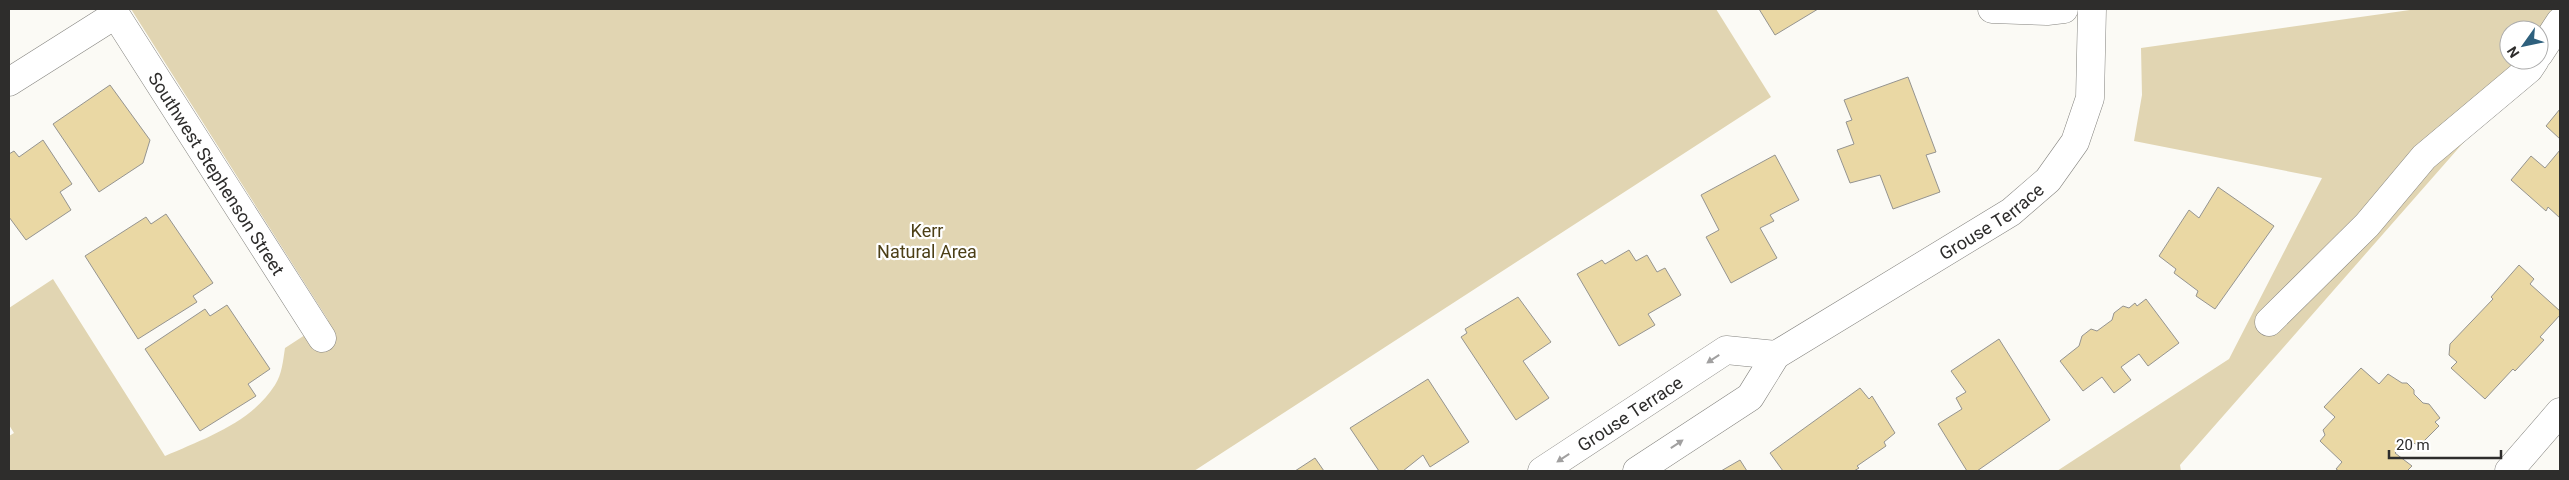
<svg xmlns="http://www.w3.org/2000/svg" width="2569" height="480" viewBox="0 0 2569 480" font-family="Roboto,sans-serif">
  <rect width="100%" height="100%" fill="#fbfaf5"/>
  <path fill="#e1d5b2" d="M 131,9 L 1716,9 L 1771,97 L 1194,471 L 9,471 L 9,436 L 14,433 L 9,425 L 9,308 L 53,279 L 165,456 C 203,439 251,423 275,385 C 282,374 283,361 285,348 L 328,320 Z
    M 2417,9 L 2560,9 L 2539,30 L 2509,30 L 2509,60 L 2536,60 L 2180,465 L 2181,471 L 2057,471 L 2229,359 L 2322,178 L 2134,141 L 2142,95 L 2141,48 Z"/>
  <path fill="#ead8a4" stroke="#959490" d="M 1759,9 L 1818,9 L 1775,35 Z
    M 1908,77 L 1936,152 L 1926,155 L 1940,192 L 1893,209 L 1880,175 L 1850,183 L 1837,150 L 1854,144 L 1846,122 L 1852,120 L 1844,100 Z
    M 110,85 L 150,140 L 143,163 L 99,192 L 53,124 Z
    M 2560,109 L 2560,139 L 2546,126 Z
    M 43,140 L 72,184 L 60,192 L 71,210 L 26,240 L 9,217 L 9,154 L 14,151 L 19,157 Z
    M 2560,150 L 2560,218 L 2548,207 L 2546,211 L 2511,180 L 2531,156 L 2545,168 Z
    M 1775,155 L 1799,200 L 1770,215 L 1774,221 L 1760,228 L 1777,258 L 1731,283 L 1706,237 L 1719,230 L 1701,195 Z
    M 2218,187 L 2274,226 L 2215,309 L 2196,296 L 2198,291 L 2174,273 L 2176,269 L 2159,256 L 2189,210 L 2199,218 Z
    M 166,214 L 213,283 L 193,296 L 197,302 L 138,339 L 85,256 L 146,217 L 151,224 Z
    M 1629,250 L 1636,261 L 1647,255 L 1657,272 L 1665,268 L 1681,295 L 1648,314 L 1655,325 L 1619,346 L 1577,274 L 1602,260 L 1605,264 Z
    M 2519,265 L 2534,279 L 2530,284 L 2560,311 L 2560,315 L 2540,337 L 2544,340 L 2515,371 L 2513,369 L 2485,399 L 2451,368 L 2457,362 L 2449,355 L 2450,344 L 2493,299 L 2491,297 Z
    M 1518,297 L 1551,342 L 1523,361 L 1549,398 L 1516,420 L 1461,337 L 1467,333 L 1465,329 Z
    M 2146,299 L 2179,343 L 2148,366 L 2139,354 L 2121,367 L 2131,380 L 2114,393 L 2102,377 L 2083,391 L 2060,361 L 2079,346 L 2082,336 L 2091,329 L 2097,331 L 2112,320 L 2114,313 L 2123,306 L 2129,308 L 2135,303 L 2137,306 Z
    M 227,305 L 270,369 L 248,384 L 256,396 L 200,431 L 145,349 L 205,309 L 210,316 Z
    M 1999,339 L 2050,420 L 1977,471 L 1967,471 L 1938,424 L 1962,409 L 1956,398 L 1966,392 L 1951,371 Z
    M 2361,368 L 2379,384 L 2388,374 L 2402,383 L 2407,383 L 2414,390 L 2414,394 L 2423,403 L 2429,404 L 2440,418 L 2435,422 L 2439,426 L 2422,443 L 2419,441 L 2416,444 L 2407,441 L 2395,453 L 2412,466 L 2407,471 L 2339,471 L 2336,469 L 2342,462 L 2320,441 L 2325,435 L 2323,430 L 2335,417 L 2324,407 Z
    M 1428,379 L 1469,442 L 1430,467 L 1423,455 L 1403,471 L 1379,471 L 1350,428 Z
    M 1860,388 L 1869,399 L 1872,396 L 1895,433 L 1884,442 L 1886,446 L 1857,466 L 1859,468 L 1854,471 L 1783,471 L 1770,453 Z
    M 1315,458 L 1324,471 L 1295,471 Z
    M 1740,460 L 1747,471 L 1721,471 Z"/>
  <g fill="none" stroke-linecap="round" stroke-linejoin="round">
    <g stroke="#84837f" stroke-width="29">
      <g id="minor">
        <path id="s1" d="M 112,9 L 322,338"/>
        <path d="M 1992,9 L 2047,11 L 2064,9"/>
        <path d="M 2539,54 L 2560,22"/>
        <path d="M 9,82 L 115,15"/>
        <path d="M 2269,322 L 2367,225 L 2424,157 L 2529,69 L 2535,60"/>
        <path id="s2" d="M 1542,471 L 1726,350 L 1776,355"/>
        <path id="s3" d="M 1637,471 L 1750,397 L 1776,355 L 2011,212 L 2048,180 L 2075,142 L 2090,98 L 2092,9"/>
        <path d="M 2509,471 L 2560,412"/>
      </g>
    </g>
    <use href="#minor" stroke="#fff" stroke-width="28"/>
  </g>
  <defs><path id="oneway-solid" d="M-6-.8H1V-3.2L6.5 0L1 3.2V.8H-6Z" transform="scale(1.25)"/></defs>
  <g fill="#a1a0a0">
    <use href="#oneway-solid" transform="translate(1713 359) rotate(147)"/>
    <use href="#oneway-solid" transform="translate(1677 444) rotate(-34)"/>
    <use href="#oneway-solid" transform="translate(1563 458) rotate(147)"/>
  </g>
  <g text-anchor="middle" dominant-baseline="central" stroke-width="4.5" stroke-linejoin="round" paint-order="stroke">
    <g font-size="18" fill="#2e2d2c" stroke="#fff">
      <text stroke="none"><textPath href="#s1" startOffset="195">Southwest Stephenson Street</textPath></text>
      <text stroke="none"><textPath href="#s3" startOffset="438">Grouse Terrace</textPath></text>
      <text stroke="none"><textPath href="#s2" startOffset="105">Grouse Terrace</textPath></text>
    </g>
    <g font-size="18" fill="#4c3f16" stroke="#fff">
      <text x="927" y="230">Kerr<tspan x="927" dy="21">Natural Area</tspan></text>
    </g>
  </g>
  <rect width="2569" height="480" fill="none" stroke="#2e2d2c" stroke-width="20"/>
  <g transform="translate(2524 45) rotate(237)"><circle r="24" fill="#ffffff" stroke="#ababab"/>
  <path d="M0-4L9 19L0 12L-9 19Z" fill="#2e607d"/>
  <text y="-8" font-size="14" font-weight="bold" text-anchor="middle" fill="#2e2d2c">N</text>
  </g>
  <path d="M2389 450v8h112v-8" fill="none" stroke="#2e2d2c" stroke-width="2.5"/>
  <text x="2396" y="450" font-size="15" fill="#2e2d2c" stroke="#ffffff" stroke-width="4" paint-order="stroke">20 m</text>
</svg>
